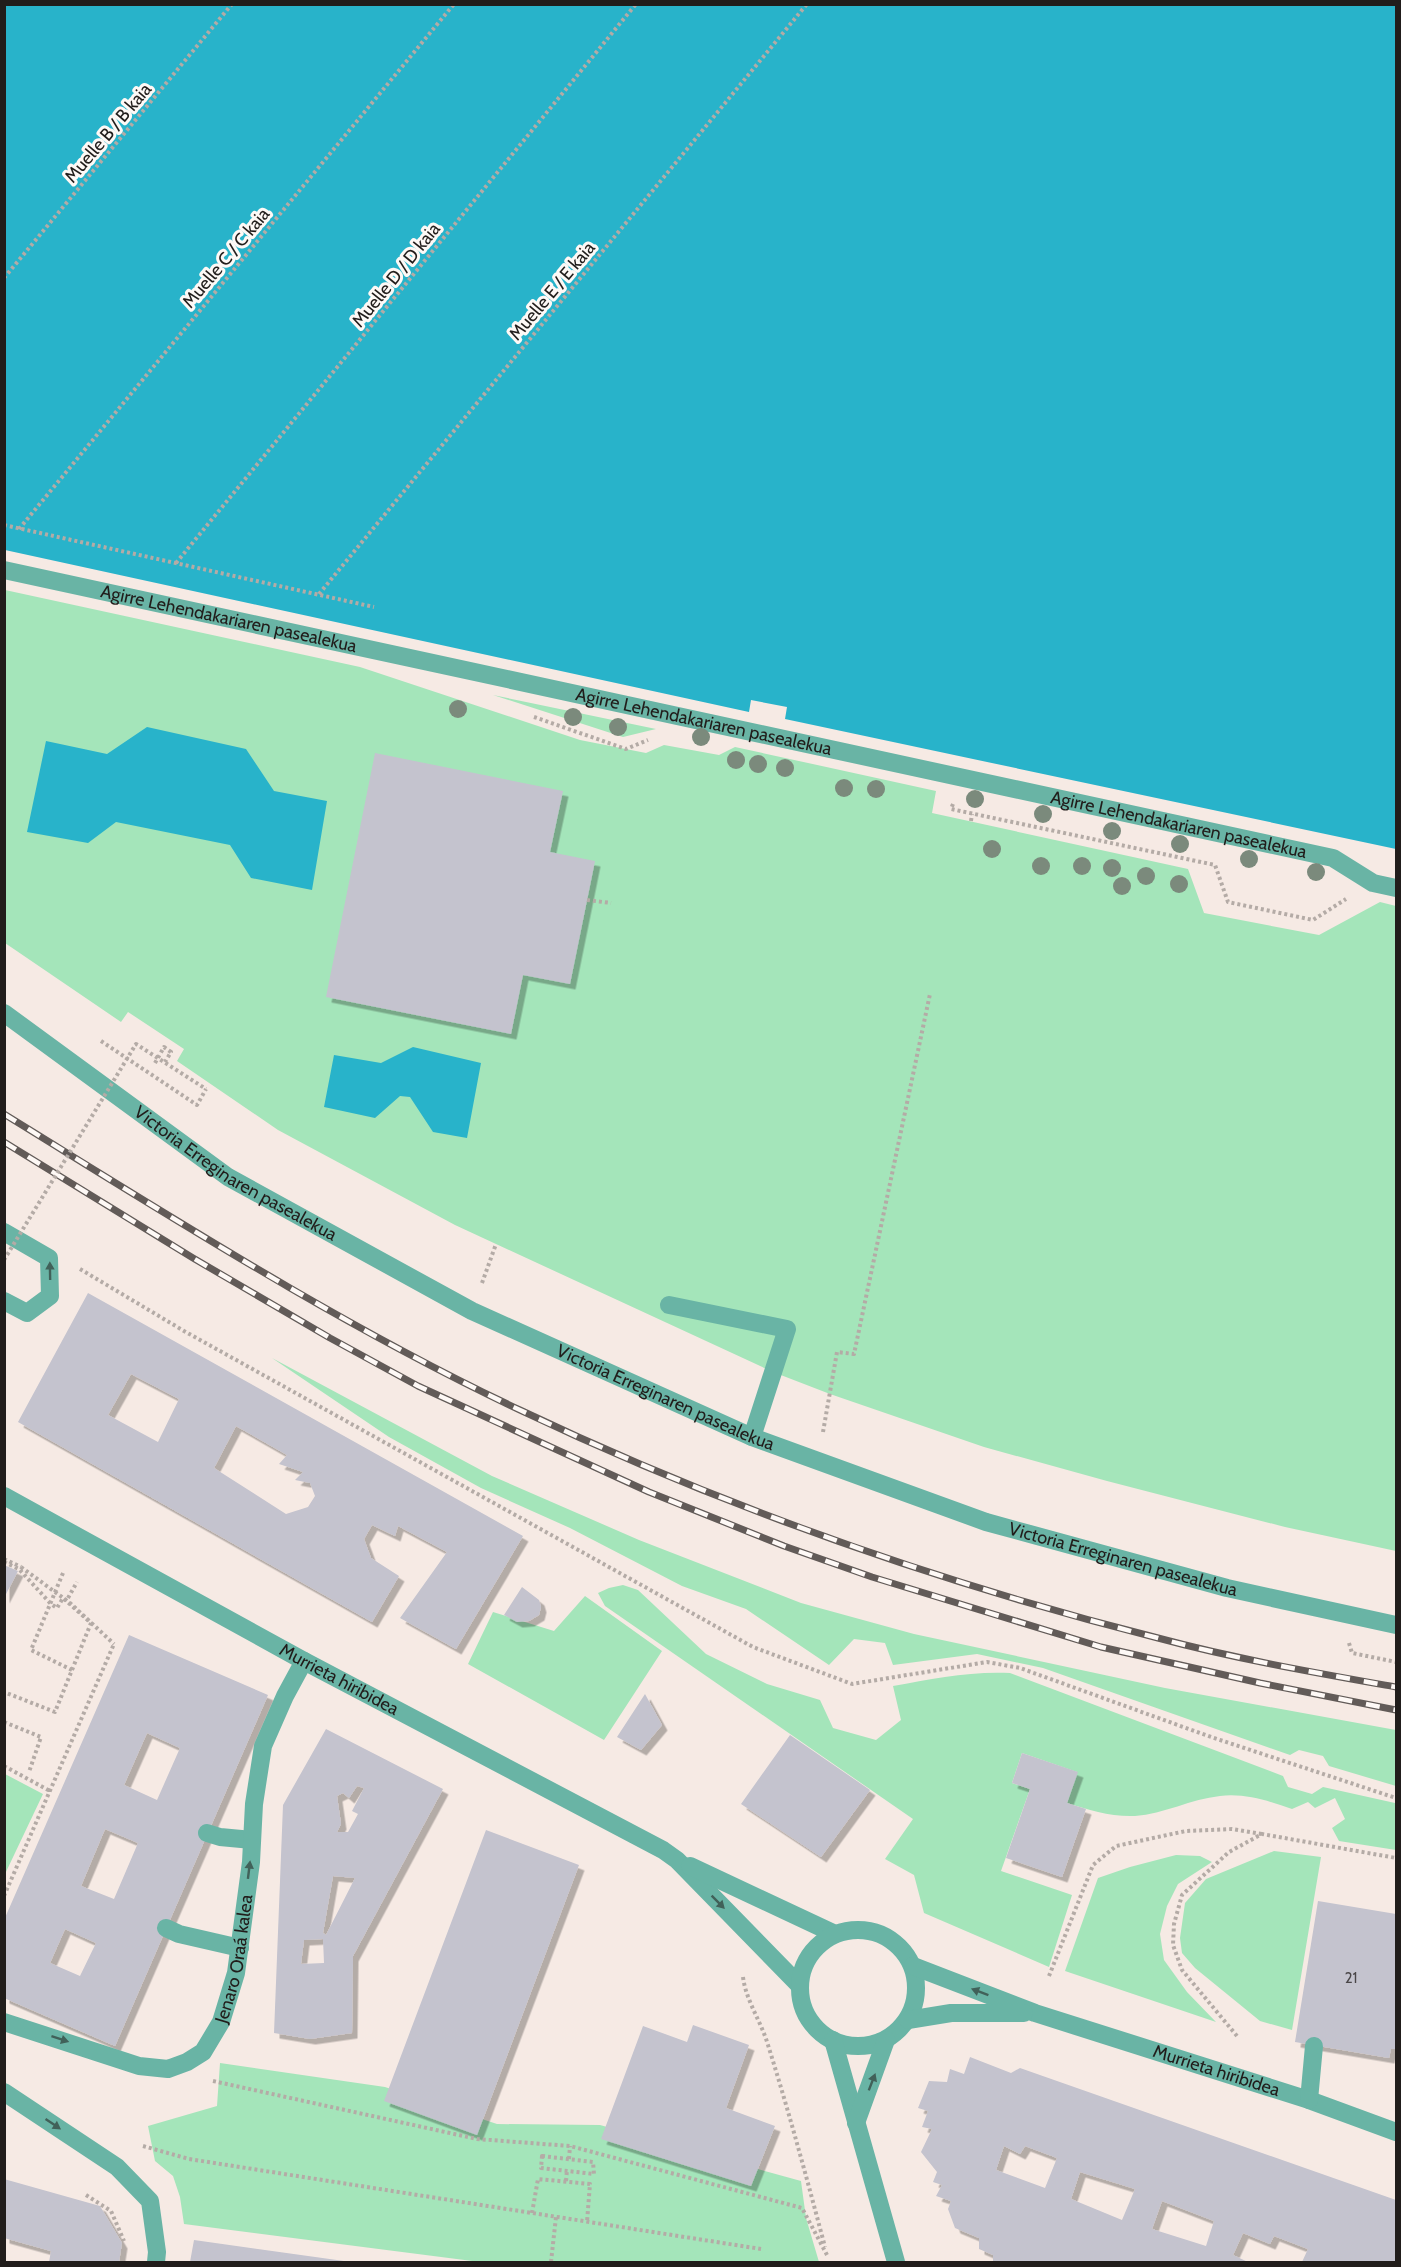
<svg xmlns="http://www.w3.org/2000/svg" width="1401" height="2267" viewBox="0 0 1401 2267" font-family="Cabin,sans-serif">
  <defs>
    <filter id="shadow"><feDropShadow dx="5.5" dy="5.5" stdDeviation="0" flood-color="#0004"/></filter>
  </defs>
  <rect width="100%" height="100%" fill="#f6eae4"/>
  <path fill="#a4e5ba" d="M 5,590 L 360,667 L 580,740 L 646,753 L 664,745 L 719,755 L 735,747 L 936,791 L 932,813 L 1188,869 L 1204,913 L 1319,935 L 1380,902 L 1396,906 L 1396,1551 L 1285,1527 L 1107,1481 L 984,1447 L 830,1394 L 773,1372 L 455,1225 L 278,1130 L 177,1061 L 184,1049 L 128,1012 L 121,1022 L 5,943 Z
    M 493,695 L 656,729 L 623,737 Z
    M 272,1358 L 492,1476 L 639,1540 L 801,1603 L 914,1634 L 1165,1688 L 1396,1730 L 1396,1786 L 1329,1766 L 1323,1756 L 1299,1750 L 1290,1755 L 1043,1668 L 977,1654 L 893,1665 L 885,1643 L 854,1639 L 829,1665 L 746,1609 L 682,1586 L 570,1528 L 481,1488 L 389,1437 Z
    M 623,1585 L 638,1590 L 706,1654 L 767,1684 L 820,1700 L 833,1728 L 876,1740 L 901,1720 L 893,1686 C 932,1679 970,1671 1010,1673 L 1283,1776 L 1288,1787 L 1312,1794 L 1323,1787 L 1395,1803 L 1396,1850 L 1339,1841 L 1332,1828 L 1345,1819 L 1335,1798 L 1315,1808 L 1308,1802 L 1292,1809 C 1269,1801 1245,1793 1220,1796 C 1191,1799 1164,1814 1135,1816 C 1111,1817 1089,1810 1067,1803 L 1077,1772 L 1022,1753 L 1012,1783 L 1030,1789 L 1001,1871 L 1072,1895 L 1049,1967 L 924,1913 L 914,1875 L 885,1859 L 913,1819 L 605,1606 L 598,1593 L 609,1588 Z
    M 585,1596 L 662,1651 L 604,1740 L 468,1664 L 493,1612 L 554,1631 Z
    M 5,1774 L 43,1794 L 5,1874 Z
    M 1274,1851 L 1321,1857 L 1292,2030 L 1260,2021 L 1195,1968 L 1182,1953 L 1180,1938 L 1185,1903 L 1206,1879 Z
    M 1176,1855 L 1200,1856 L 1212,1862 L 1178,1884 L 1167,1906 L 1160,1934 L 1164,1960 L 1187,1992 L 1216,2022 L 1065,1971 L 1098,1878 L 1130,1867 Z
    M 220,2063 L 385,2087 L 497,2124 L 600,2125 L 801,2181 L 806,2218 L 819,2262 L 480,2262 L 184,2224 L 180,2197 L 173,2176 L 155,2161 L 148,2126 L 217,2106 Z"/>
  <path fill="#28b3ca" d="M 5,4 L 1396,5 L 1396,849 L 785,719 L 787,707 L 751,700 L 749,712 L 5,550 Z
    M 147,727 L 246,749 L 274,791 L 327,801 L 312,890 L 251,878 L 230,845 L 116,822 L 88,843 L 27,832 L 46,741 L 107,754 Z
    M 413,1047 L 481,1063 L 467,1138 L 433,1132 L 410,1097 L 400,1096 L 375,1118 L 324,1107 L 334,1055 L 381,1063 Z"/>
  <path fill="#c4c3ce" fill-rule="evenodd" filter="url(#shadow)" d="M 375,753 L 563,791 L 550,852 L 595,861 L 570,984 L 523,975 L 511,1034 L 326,997 Z
    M 88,1293 L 523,1536 L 456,1649 L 400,1618 L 447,1552 L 398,1526 L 395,1536 L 372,1525 L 364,1539 L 371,1558 L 399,1576 L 372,1622 L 18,1422 ZM 131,1374 L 179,1399 L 158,1442 L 108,1415 ZM 236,1426 L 287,1455 L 279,1464 L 303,1472 L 295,1480 L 310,1483 L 315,1496 L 308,1507 L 286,1514 L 214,1468 Z
    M 4,1565 L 18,1571 L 4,1598 Z
    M 522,1587 L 539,1600 L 541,1607 L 539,1615 L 529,1621 L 517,1622 L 504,1615 Z
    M 129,1635 L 268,1695 L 115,2046 L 4,1998 L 4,1920 ZM 147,1733 L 180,1748 L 157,1800 L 124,1785 ZM 105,1829 L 138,1843 L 114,1899 L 81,1886 ZM 65,1929 L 96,1943 L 80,1976 L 50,1963 Z
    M 645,1694 L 662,1725 L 641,1750 L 617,1737 Z
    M 326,1729 L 443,1789 L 353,1956 L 352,2033 L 310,2039 L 274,2033 L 283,1805 ZM 357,1786 L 364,1788 L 352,1811 L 358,1814 L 348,1832 L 337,1832 L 341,1824 L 337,1796 L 343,1793 L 349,1798 ZM 333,1876 L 355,1878 L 326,1935 L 323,1933 ZM 323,1939 L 324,1963 L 301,1964 L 304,1940 Z
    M 790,1735 L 870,1790 L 821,1857 L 741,1804 Z
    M 1022,1753 L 1078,1772 L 1067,1803 L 1086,1809 L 1062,1877 L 1006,1858 L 1030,1789 L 1012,1783 Z
    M 486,1830 L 579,1865 L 477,2135 L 384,2101 Z
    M 1318,1901 L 1396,1914 L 1396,2049 L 1391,2049 L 1389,2058 L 1295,2042 Z
    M 693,2025 L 749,2045 L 726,2108 L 775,2126 L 751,2186 L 601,2139 L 643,2026 L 687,2042 Z
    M 970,2057 L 1011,2073 L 1020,2068 L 1396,2200 L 1396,2262 L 1302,2262 L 1308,2249 L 1274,2236 L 1270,2244 L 1243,2233 L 1233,2255 L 1248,2262 L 993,2262 L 993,2255 L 979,2249 L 979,2238 L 955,2228 L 948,2209 L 951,2201 L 936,2196 L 942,2185 L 933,2182 L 937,2172 L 921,2152 L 932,2129 L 922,2127 L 928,2111 L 918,2108 L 929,2081 L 947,2082 L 950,2069 L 964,2074 ZM 1004,2146 L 1020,2154 L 1025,2146 L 1057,2158 L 1045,2188 L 996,2170 ZM 1080,2172 L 1135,2189 L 1122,2220 L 1071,2199 ZM 1162,2201 L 1214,2221 L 1206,2246 L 1152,2229 Z
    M 4,2179 L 100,2206 L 122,2243 L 119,2262 L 49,2262 L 51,2251 L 4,2238 Z
    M 194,2240 L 344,2261 L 344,2262 L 190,2262 Z"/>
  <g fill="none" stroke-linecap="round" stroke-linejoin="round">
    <path stroke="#b4aba6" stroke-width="4" stroke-dasharray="3 3" stroke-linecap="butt" d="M 4,278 L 232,4
      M 4,525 L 374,607
      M 19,529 L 454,4
      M 176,563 L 636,4
      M 319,594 L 807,4
      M 534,717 L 626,749 L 648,740
      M 953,804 L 951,809 L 1215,865 L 1228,902 L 1313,920 L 1346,899
      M 971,821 L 972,814
      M 587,900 L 611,903
      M 101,1041 L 197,1105 L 206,1089
      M 155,1063 L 164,1047 L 171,1052 L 165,1062
      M 80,1269 L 184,1331 L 753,1647 L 852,1684 L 987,1662 L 1020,1668 L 1211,1737 L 1396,1798
      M 482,1283 L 496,1244
      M 823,1432 L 837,1352 L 854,1354 L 930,994
      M 4,1559 L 21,1567
      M 4,1562 L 19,1569 L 51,1604 L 57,1608 L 63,1598 L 91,1623 L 55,1712 L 4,1692
      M 63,1573 L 31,1650 L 72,1670
      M 68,1598 L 77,1582
      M 1349,1643 L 1352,1653 L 1396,1662
      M 4,1722 L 41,1737 L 29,1772
      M 4,1766 L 50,1791
      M 4,1896 L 114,1644
      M 1049,1976 L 1093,1865 L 1116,1846 L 1186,1831 L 1232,1829 L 1262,1834
      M 743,1977 C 746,2001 761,2021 768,2045 C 789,2112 807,2179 825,2247
      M 1237,2036 L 1182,1970 L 1173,1945 L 1174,1924 L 1182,1895 L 1229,1852 L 1262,1834 L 1396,1858
      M 213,2081 L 477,2139 L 570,2146 L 802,2208 L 827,2255
      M 143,2146 L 189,2159 L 761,2249
      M 542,2156 L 593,2162 L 594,2174 L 541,2168 Z
      M 569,2159 L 570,2146
      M 566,2181 L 567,2170
      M 86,2195 L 111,2211 L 124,2241
      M 532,2213 L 538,2179 L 590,2184 L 587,2222
      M 551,2262 L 556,2217"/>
    <g stroke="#69b4a5" stroke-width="18">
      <path id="s1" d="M 4,570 L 1333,858 L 1373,883 L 1396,888"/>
      <path id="s2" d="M 4,1013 L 228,1177 L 472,1311 L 752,1437 L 986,1522 L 1227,1588 L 1396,1625"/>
      <path d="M 4,1232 L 49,1258 L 50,1296 L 27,1313 L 4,1301"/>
      <path d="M 669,1305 L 787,1329 L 752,1437"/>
      <path id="s3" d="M 4,1496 L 304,1661 L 663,1850 L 677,1860 L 799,1985"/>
      <path d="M 207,1833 L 220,1837 L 252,1840"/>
      <path d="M 690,1866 L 835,1934"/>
      <path d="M 166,1928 L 179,1934 L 240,1948"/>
      <circle cx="858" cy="1988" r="58"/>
      <path id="s4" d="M 913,1966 L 1035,2013 L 1309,2100 L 1396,2132"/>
      <path d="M 908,2020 L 951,2013 L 1024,2013"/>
      <path id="s5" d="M 4,2022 L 139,2066 L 168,2069 L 187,2062 L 203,2052 L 221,2022 L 236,1973 L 251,1862 L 254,1804 L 263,1746 L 285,1696 L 304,1661"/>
      <path d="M 833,2040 L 896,2262"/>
      <path d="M 4,2092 L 117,2167 L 150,2201 L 157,2252 L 156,2262"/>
      <path d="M 1309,2100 L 1314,2046"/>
      <path d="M 856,2123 L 886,2040"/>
    </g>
    <g stroke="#625b58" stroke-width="7">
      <path id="rail" d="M 4,1114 C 173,1218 340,1325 520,1410 C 722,1506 941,1583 1158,1638 C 1236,1659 1317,1673 1396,1687
        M 4,1142 L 193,1258 L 330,1338 L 418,1386 L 649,1492 L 784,1546 L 872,1577 L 1101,1647 L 1260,1683 L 1396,1710"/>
    </g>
    <use href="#rail" stroke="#fef9f6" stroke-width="4.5" stroke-dasharray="14" stroke-linecap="butt"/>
    <path stroke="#b4aba6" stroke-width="4" stroke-dasharray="3 3" stroke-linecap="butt" d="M 4,1260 L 136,1044 L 206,1089
      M 21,1567 L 70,1603 L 114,1644"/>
  </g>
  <g fill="#7b8a7c">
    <circle cx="458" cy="709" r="9"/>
    <circle cx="573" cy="717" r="9"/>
    <circle cx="618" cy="727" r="9"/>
    <circle cx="701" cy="737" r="9"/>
    <circle cx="736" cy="760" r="9"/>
    <circle cx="758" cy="764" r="9"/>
    <circle cx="785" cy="768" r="9"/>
    <circle cx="844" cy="788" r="9"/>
    <circle cx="876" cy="789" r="9"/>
    <circle cx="975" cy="799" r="9"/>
    <circle cx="1043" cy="814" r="9"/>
    <circle cx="1112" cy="831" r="9"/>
    <circle cx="1180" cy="844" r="9"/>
    <circle cx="992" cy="849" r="9"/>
    <circle cx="1249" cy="859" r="9"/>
    <circle cx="1041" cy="866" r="9"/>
    <circle cx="1082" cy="866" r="9"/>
    <circle cx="1112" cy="868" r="9"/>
    <circle cx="1316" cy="872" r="9"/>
    <circle cx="1146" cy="876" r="9"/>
    <circle cx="1179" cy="884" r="9"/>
    <circle cx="1122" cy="886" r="9"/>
  </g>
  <defs><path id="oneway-solid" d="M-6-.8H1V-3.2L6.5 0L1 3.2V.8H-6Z" transform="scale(1.5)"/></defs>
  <g fill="#416159">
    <use href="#oneway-solid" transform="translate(50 1271) rotate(-91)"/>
    <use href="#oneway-solid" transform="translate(249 1870) rotate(-83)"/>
    <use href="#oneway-solid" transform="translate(718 1902) rotate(45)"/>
    <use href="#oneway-solid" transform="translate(980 1992) rotate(-159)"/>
    <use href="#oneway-solid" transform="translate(60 2039) rotate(18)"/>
    <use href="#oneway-solid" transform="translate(872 2082) rotate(-69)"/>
    <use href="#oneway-solid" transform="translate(53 2124) rotate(34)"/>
  </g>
  <g text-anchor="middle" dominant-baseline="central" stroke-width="6" stroke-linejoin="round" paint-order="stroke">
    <g font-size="15" fill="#4a4648">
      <text x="1351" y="1978">21</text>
    </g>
    <g font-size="18" fill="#211d1b" stroke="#fef9f6">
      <text transform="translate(108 133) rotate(-50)">Muelle B / B kaia</text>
      <text transform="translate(226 258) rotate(-50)">Muelle C / C kaia</text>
      <text transform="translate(396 275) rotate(-51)">Muelle D / D kaia</text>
      <text transform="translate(552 291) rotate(-50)">Muelle E / E kaia</text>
      <text stroke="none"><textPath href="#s1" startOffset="230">Agirre Lehendakariaren pasealekua</textPath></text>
      <text stroke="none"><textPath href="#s1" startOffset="716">Agirre Lehendakariaren pasealekua</textPath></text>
      <text stroke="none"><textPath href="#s1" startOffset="1202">Agirre Lehendakariaren pasealekua</textPath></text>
      <text stroke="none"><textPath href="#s2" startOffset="282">Victoria Erreginaren pasealekua</textPath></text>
      <text stroke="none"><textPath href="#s2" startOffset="768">Victoria Erreginaren pasealekua</textPath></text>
      <text stroke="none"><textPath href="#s2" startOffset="1254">Victoria Erreginaren pasealekua</textPath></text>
      <text stroke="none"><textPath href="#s3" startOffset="382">Murrieta hiribidea</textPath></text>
      <text stroke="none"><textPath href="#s5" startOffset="310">Jenaro Oraá kalea</textPath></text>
      <text stroke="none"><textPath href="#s4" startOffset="321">Murrieta hiribidea</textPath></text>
    </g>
  </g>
  <rect width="1401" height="2267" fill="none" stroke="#211d1b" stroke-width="12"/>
</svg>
